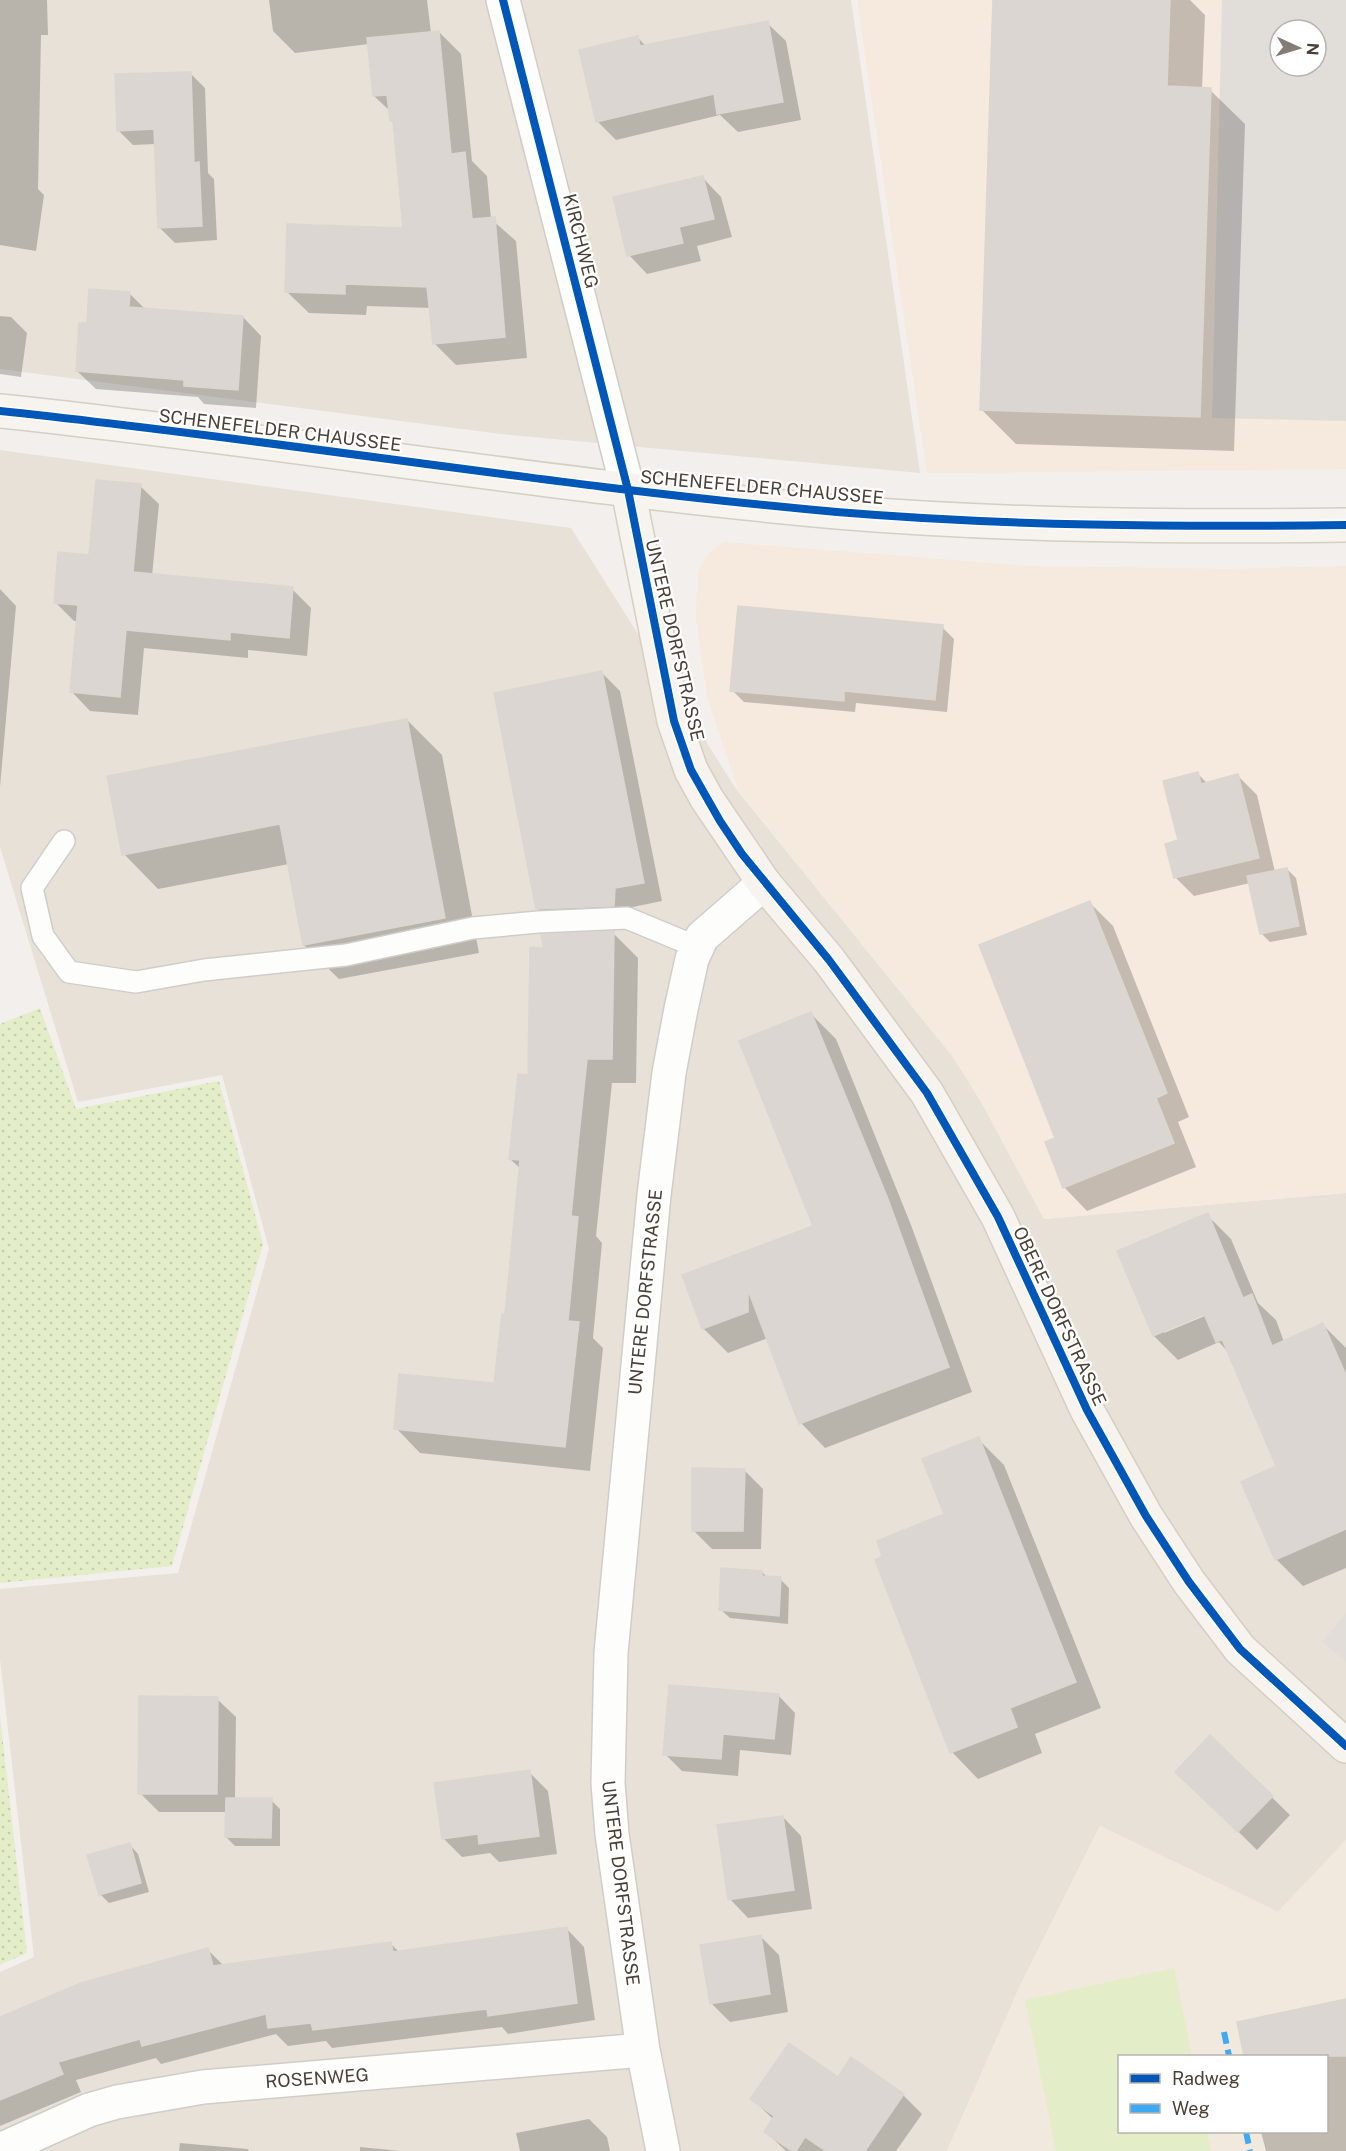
<svg xmlns="http://www.w3.org/2000/svg" width="1346" height="2151" viewBox="0 0 1346 2151" font-family="'Public Sans',sans-serif">
  <defs>
    <pattern id="grass-dots" width="8" height="8" patternUnits="userSpaceOnUse" patternTransform="scale(1.5)"><rect width="8" height="8" fill="#e3eec9"/><path d="M2 2h.1M6 6h.1" fill="none" stroke="#c4cdad" stroke-width="1.8" stroke-linecap="round"/></pattern>
  </defs>
  <rect width="100%" height="100%" fill="#f2efec"/>
  <path fill="#e7e1d8" d="M 0,0 L 851,0 L 920,473 L 501,434 L 0,369 Z
    M 0,450 L 571,528 L 736,789 L 953,1057 L 981,1102 L 1044,1219 L 1346,1193 L 1346,1840 L 1278,1912 L 1100,1826 L 1020,1986 L 947,2151 L 0,2151 L 0,1972 L 34,1957 L 0,1659 L 0,1589 L 178,1573 L 269,1249 L 222,1075 L 78,1102 L 0,847 Z"/>
  <path fill="#f6e9dd" fill-rule="evenodd" d="M 857,0 L 1346,0 L 1346,469 L 927,473 ZM 1280,30 L 1316,30 L 1316,66 L 1280,66 Z
    M 724,542 L 1026,566 L 1228,569 L 1346,566 L 1346,1193 L 1044,1219 L 979,1098 L 953,1057 L 738,790 L 707,696 L 696,617 L 698,571 L 710,552 Z"/>
  <path fill="#f1e9dd" fill-rule="evenodd" d="M 1100,1826 L 1278,1912 L 1346,1840 L 1346,2151 L 947,2151 L 1020,1986 ZM 1120,2056 L 1326,2056 L 1326,2132 L 1120,2132 Z"/>
  <path fill="url(#grass-dots)" d="M 40,1008 L 76,1109 L 219,1081 L 263,1244 L 172,1566 L 0,1583 L 0,1024 Z
    M 0,1716 L 27,1953 L 0,1965 Z"/>
  <path fill="#e3eec9" d="M 1174,1968 L 1192,2056 L 1120,2056 L 1120,2132 L 1207,2132 L 1211,2151 L 1056,2151 L 1025,2000 Z"/>
  <path fill="#e1deda" fill-rule="evenodd" d="M 1222,0 L 1346,0 L 1346,421 L 1212,418 ZM 1280,30 L 1316,30 L 1316,66 L 1280,66 Z
    M 1346,1613 L 1346,1662 L 1322,1642 Z"/>
  <path fill="#0003" fill-rule="evenodd" d="M 0,0 L 47,0 L 48,35 L 41,35 L 38,189 L 44,195 L 36,251 L 0,245 Z
    M 269,0 L 427,0 L 431,33 L 439,32 L 461,54 L 472,161 L 487,176 L 491,219 L 516,241 L 527,358 L 456,365 L 434,343 L 431,308 L 367,306 L 366,315 L 309,313 L 286,291 L 404,229 L 395,124 L 391,112 L 374,96 L 369,44 L 295,53 L 273,31 Z
    M 995,0 L 1190,0 L 1205,15 L 1202,89 L 1210,90 L 1245,124 L 1234,451 L 1016,444 L 981,409 Z
    M 767,23 L 786,41 L 801,120 L 738,132 L 720,115 L 616,140 L 597,121 L 638,38 L 646,46 Z
    M 190,73 L 205,88 L 208,173 L 214,179 L 217,240 L 175,243 L 160,228 L 156,144 L 133,145 L 118,130 Z
    M 703,178 L 721,197 L 732,237 L 697,246 L 701,261 L 647,274 L 629,255 Z
    M 129,293 L 145,309 L 243,317 L 261,336 L 256,408 L 204,404 L 198,397 L 96,389 L 77,371 Z
    M 0,316 L 11,317 L 27,333 L 21,377 L 0,374 Z
    M 140,486 L 159,504 L 152,576 L 292,589 L 311,608 L 307,656 L 248,650 L 248,658 L 144,648 L 138,715 L 90,711 L 72,692 L 78,621 L 74,621 L 55,602 Z
    M 0,589 L 16,606 L 0,787 Z
    M 942,627 L 954,639 L 947,712 L 856,703 L 855,712 L 744,702 L 732,690 Z
    M 602,673 L 620,691 L 662,901 L 633,907 L 632,924 L 556,927 L 538,909 Z
    M 407,720 L 442,755 L 479,953 L 339,979 L 304,945 L 289,864 L 158,889 L 124,854 Z
    M 1198,774 L 1208,784 L 1238,776 L 1257,795 L 1275,872 L 1287,869 L 1296,878 L 1307,935 L 1270,942 L 1261,933 L 1250,883 L 1194,896 L 1175,877 L 1179,841 Z
    M 1090,903 L 1113,926 L 1189,1117 L 1178,1122 L 1196,1167 L 1087,1211 L 1064,1187 L 1057,1139 Z
    M 613,933 L 638,958 L 636,1083 L 612,1083 L 596,1236 L 602,1243 L 593,1338 L 603,1348 L 590,1471 L 420,1453 L 396,1428 L 495,1385 L 506,1316 L 521,1169 L 510,1159 L 529,1077 L 545,949 Z
    M 811,1014 L 836,1039 L 911,1225 L 972,1392 L 825,1448 L 801,1423 L 768,1338 L 728,1353 L 703,1328 L 815,1227 Z
    M 1207,1215 L 1231,1239 L 1258,1303 L 1276,1320 L 1284,1342 L 1323,1325 L 1346,1348 L 1346,1568 L 1303,1586 L 1276,1559 L 1284,1464 L 1229,1353 L 1219,1342 L 1178,1360 L 1154,1336 L 1119,1252 ZM 1211,1310 L 1212,1313 L 1164,1333 L 1164,1330 Z
    M 978,1439 L 1004,1465 L 1101,1708 L 1035,1734 L 1042,1753 L 978,1779 L 952,1752 L 946,1515 Z
    M 744,1470 L 763,1489 L 761,1549 L 712,1549 L 693,1530 Z
    M 762,1572 L 768,1578 L 780,1579 L 789,1588 L 788,1624 L 730,1618 L 720,1609 Z
    M 778,1695 L 795,1713 L 791,1755 L 740,1750 L 738,1776 L 682,1771 L 665,1754 Z
    M 217,1699 L 236,1717 L 235,1799 L 271,1800 L 280,1809 L 280,1846 L 235,1846 L 226,1837 L 227,1812 L 159,1812 L 140,1793 Z
    M 1210,1737 L 1290,1815 L 1257,1850 L 1196,1790 Z
    M 529,1772 L 548,1791 L 557,1854 L 499,1862 L 490,1853 L 462,1857 L 443,1838 Z
    M 783,1817 L 801,1836 L 812,1909 L 748,1918 L 730,1899 Z
    M 129,1844 L 138,1854 L 149,1892 L 109,1903 L 100,1894 Z
    M 566,1928 L 584,1947 L 595,2020 L 508,2034 L 502,2027 L 332,2048 L 326,2041 L 288,2046 L 276,2034 L 161,2064 L 156,2058 L 76,2080 L 81,2092 L 0,2126 L 0,2019 L 207,1949 L 224,1966 L 391,1944 L 399,1952 Z
    M 760,1936 L 779,1955 L 788,2012 L 730,2022 L 711,2003 Z
    M 1346,2001 L 1346,2151 L 1266,2151 L 1261,2132 L 1326,2132 L 1326,2056 L 1245,2056 L 1238,2024 Z
    M 838,2079 L 903,2095 L 922,2114 L 896,2151 L 786,2151 L 766,2132 L 774,2120 L 752,2099 Z
    M 589,2119 L 607,2137 L 610,2151 L 520,2151 L 516,2133 Z
    M 180,2143 L 248,2149 L 249,2151 L 179,2151 Z
    M 360,2147 L 400,2151 L 360,2151 Z"/>
  <path fill="#dbd6d1" stroke="#dbd6d0" stroke-width="1.5" d="M 993,0 L 1170,0 L 1167,86 L 1211,88 L 1200,417 L 980,410 Z
    M 768,21 L 783,102 L 717,114 L 714,94 L 596,122 L 579,50 L 638,36 L 640,46 Z
    M 439,31 L 451,154 L 465,152 L 472,219 L 495,217 L 505,337 L 433,344 L 427,287 L 345,284 L 345,294 L 285,292 L 287,224 L 403,228 L 393,121 L 390,121 L 387,95 L 373,96 L 367,38 Z
    M 191,72 L 194,163 L 199,162 L 202,226 L 158,228 L 154,129 L 117,131 L 115,74 Z
    M 703,176 L 714,219 L 679,227 L 683,243 L 627,256 L 613,197 Z
    M 89,289 L 130,292 L 129,307 L 243,316 L 238,390 L 184,386 L 184,380 L 76,371 L 79,323 L 87,323 Z
    M 96,480 L 141,484 L 133,572 L 293,587 L 289,638 L 230,632 L 230,640 L 126,630 L 120,697 L 70,692 L 78,605 L 54,603 L 58,552 L 89,555 Z
    M 738,606 L 943,625 L 935,700 L 844,691 L 844,701 L 730,691 Z
    M 602,671 L 644,883 L 615,888 L 614,906 L 536,909 L 494,693 Z
    M 407,719 L 445,918 L 303,945 L 280,824 L 122,855 L 107,776 Z
    M 1198,772 L 1201,784 L 1238,774 L 1259,858 L 1174,878 L 1165,844 L 1178,840 L 1163,781 Z
    M 1287,868 L 1299,926 L 1260,934 L 1247,876 Z
    M 1090,901 L 1167,1093 L 1156,1098 L 1174,1143 L 1063,1188 L 1045,1142 L 1055,1138 L 979,945 Z
    M 614,931 L 612,1059 L 587,1059 L 579,1135 L 571,1216 L 578,1217 L 568,1321 L 579,1322 L 565,1447 L 394,1429 L 399,1374 L 494,1383 L 502,1314 L 505,1314 L 520,1160 L 509,1159 L 518,1074 L 528,1075 L 530,947 L 544,948 L 541,935 Z
    M 811,1012 L 888,1199 L 949,1367 L 799,1424 L 748,1290 L 748,1312 L 702,1329 L 682,1275 L 813,1226 L 739,1041 Z
    M 1208,1213 L 1243,1298 L 1252,1294 L 1272,1346 L 1323,1323 L 1346,1375 L 1346,1529 L 1275,1560 L 1241,1482 L 1276,1466 L 1222,1339 L 1216,1342 L 1204,1314 L 1153,1336 L 1117,1251 Z
    M 979,1437 L 1076,1682 L 1010,1708 L 1017,1727 L 950,1753 L 875,1560 L 882,1556 L 877,1541 L 944,1514 L 922,1459 Z
    M 692,1468 L 745,1469 L 743,1531 L 692,1531 Z
    M 721,1568 L 762,1571 L 762,1576 L 781,1577 L 779,1616 L 719,1610 Z
    M 669,1685 L 779,1694 L 774,1739 L 723,1734 L 721,1759 L 663,1755 Z
    M 139,1696 L 218,1697 L 217,1794 L 138,1794 Z
    M 1210,1735 L 1273,1796 L 1238,1832 L 1175,1772 Z
    M 530,1770 L 539,1836 L 479,1844 L 478,1834 L 442,1839 L 434,1783 Z
    M 226,1798 L 272,1798 L 271,1838 L 225,1837 Z
    M 783,1816 L 794,1890 L 728,1900 L 717,1825 Z
    M 130,1843 L 141,1883 L 99,1895 L 87,1855 Z
    M 567,1927 L 577,2003 L 488,2016 L 487,2009 L 313,2030 L 311,2023 L 268,2028 L 266,2014 L 142,2046 L 140,2039 L 58,2062 L 63,2074 L 0,2100 L 0,2017 L 81,1983 L 208,1948 L 213,1966 L 391,1942 L 393,1952 Z
    M 761,1935 L 770,1994 L 710,2004 L 700,1945 Z
    M 1346,1999 L 1346,2056 L 1244,2056 L 1237,2022 Z
    M 789,2043 L 838,2077 L 851,2057 L 904,2094 L 865,2151 L 826,2151 L 805,2137 L 796,2151 L 792,2151 L 764,2132 L 774,2116 L 750,2099 Z"/>
  <g fill="none" stroke-linecap="round" stroke-linejoin="round">
    <g stroke="#d0cdc9" stroke-width="24">
      <path id="lane" d="M 64,841 L 32,888 L 43,936 L 69,972 L 136,982 L 204,970 L 346,955 L 473,928 L 538,922 L 627,918 L 697,947"/>
    </g>
    <g stroke="#d0cdc9" stroke-width="36">
      <path id="street" d="M 503,0 L 628,490
        M 0,2150 L 89,2110 L 117,2102 L 203,2087 L 643,2050
        M 663,2151 L 643,2050 L 612,1834 L 608,1783 L 611,1653 L 654,1195 L 669,1073 L 681,1009 L 692,959 L 702,937 L 764,883"/>
    </g>
    <g stroke="#d4cec3" stroke-width="36">
      <path id="secondary" d="M 0,411 C 279,440 557,487 837,512 C 1006,526 1176,527 1346,525
        M 628,490 L 674,721 L 691,770 L 707,799 L 764,883 L 829,960 L 927,1093 L 998,1217 L 1087,1410 L 1146,1516 L 1189,1582 L 1240,1649 L 1346,1746"/>
    </g>
    <use href="#lane" stroke="#fdfdfc" stroke-width="21"/>
    <use href="#street" stroke="#fdfdfc" stroke-width="33"/>
    <use href="#secondary" stroke="#f7f4ef" stroke-width="33"/>
    <path stroke="#3fa9f5" stroke-width="6" stroke-dasharray="12 6" stroke-linecap="butt" d="M 1224,2032 L 1229,2056
      M 1246,2132 L 1250,2151"/>
    <g stroke="#fff" stroke-width="11">
      <path id="cycleway" d="M 503,0 L 628,490 L 674,721 L 691,770 L 720,821 L 742,854 L 829,960 L 927,1093 L 998,1217 L 1087,1410 L 1146,1516 L 1189,1582 L 1240,1649 L 1346,1746
        M 0,411 C 279,440 557,487 837,512 C 1006,526 1176,527 1346,525"/>
    </g>
    <use href="#cycleway" stroke="#0057b8" stroke-width="8"/>
  </g>
  <g text-anchor="middle" dominant-baseline="central" stroke-width="4.5" stroke-linejoin="round" paint-order="stroke">
    <g font-size="18" fill="#4a4035" stroke="#fff">
      <text transform="translate(581 241) rotate(76)">KIRCHWEG</text>
      <text transform="translate(280 430) rotate(7)">SCHENEFELDER CHAUSSEE</text>
      <text transform="translate(762 487) rotate(5)">SCHENEFELDER CHAUSSEE</text>
      <text transform="translate(675 640) rotate(77)">UNTERE DORFSTRASSE</text>
      <text transform="translate(645 1292) rotate(-84)">UNTERE DORFSTRASSE</text>
      <text transform="translate(1060 1316) rotate(65)">OBERE DORFSTRASSE</text>
      <text transform="translate(621 1883) rotate(83)">UNTERE DORFSTRASSE</text>
      <text transform="translate(317 2078) rotate(-4)">ROSENWEG</text>
    </g>
  </g>
  <rect x="1118" y="2055" width="210" height="78" fill="#ffffff" stroke="#b7b3ae" stroke-width="1.5"/>
  <rect x="1130" y="2074" width="30" height="9" fill="#0057b8" stroke="#b7b3ae" stroke-width="1.5"/>
  <text x="1172" y="2085" font-size="18" fill="#4a4035">Radweg</text>
  <rect x="1130" y="2104" width="30" height="9" fill="#3fa9f5" stroke="#b7b3ae" stroke-width="1.5"/>
  <text x="1172" y="2115" font-size="18" fill="#4a4035">Weg</text>
  <g transform="translate(1298 48) rotate(94)"><circle r="28" fill="#ffffff" stroke="#b7b3ae" stroke-width="1.5"/>
  <path d="M0-4.5L10 22L0 15L-10 22Z" fill="#857d75"/>
  <text y="-9" font-size="16" font-weight="bold" text-anchor="middle" fill="#4a4035">N</text>
  </g>
</svg>
